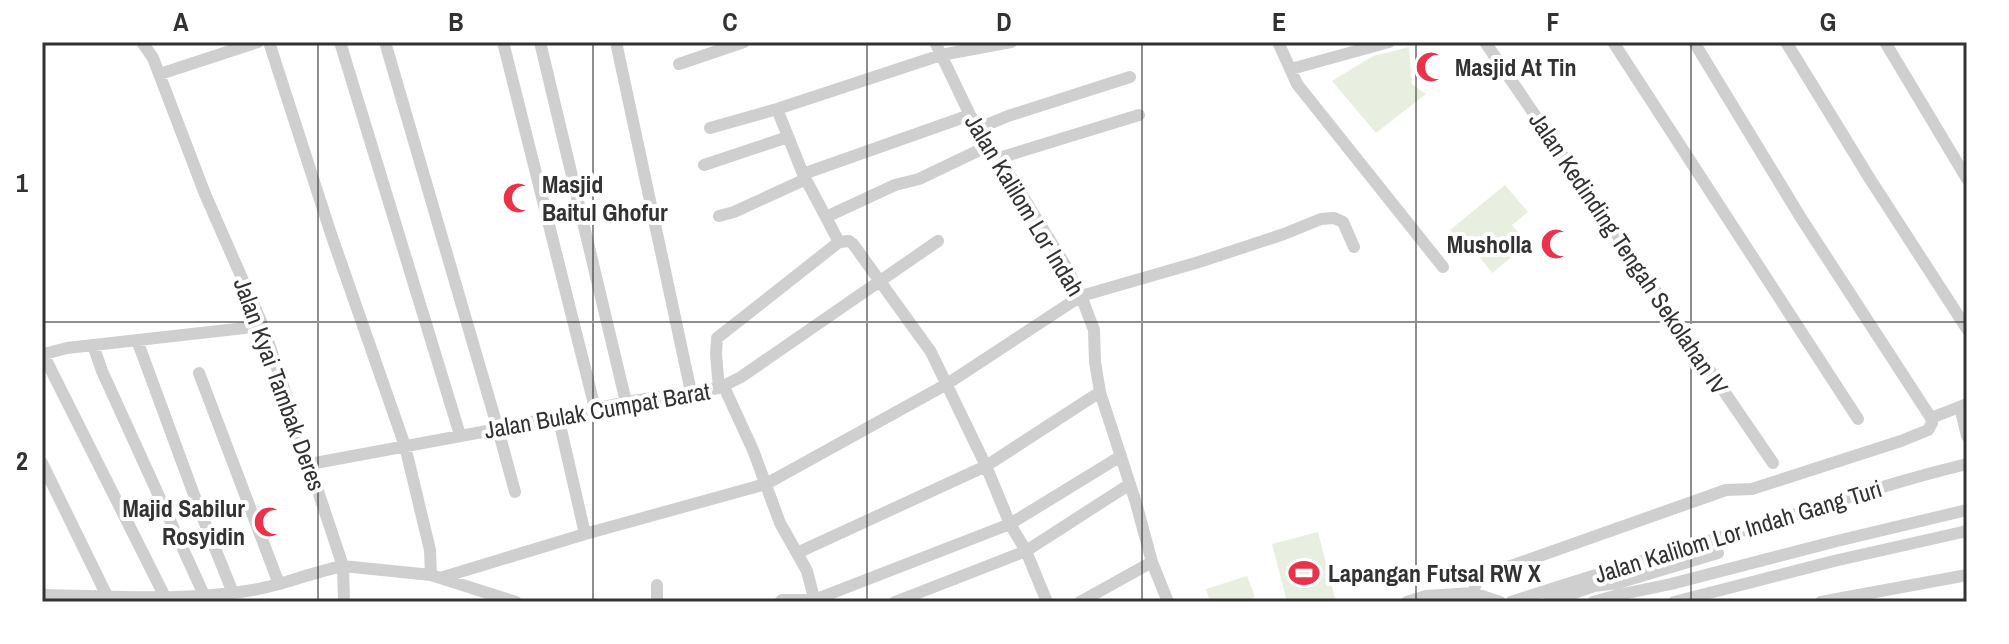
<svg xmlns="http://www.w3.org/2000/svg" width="2009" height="644" viewBox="0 0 2009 644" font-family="'Archivo Narrow',sans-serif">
  <rect width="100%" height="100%" fill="#fff"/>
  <path fill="#e9efe0" d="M 1409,47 L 1412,84 L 1426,94 L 1376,133 L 1332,81 L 1373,56 Z
    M 1505,185 L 1528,212 L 1512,225 L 1528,244 L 1492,273 L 1467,241 L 1462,245 L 1450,230 Z
    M 1318,532 L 1336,602 L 1287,602 L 1272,544 Z
    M 1247,576 L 1255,597 L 1241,602 L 1210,602 L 1206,589 Z"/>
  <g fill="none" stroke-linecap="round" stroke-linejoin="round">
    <path stroke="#cfcfcf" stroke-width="12" d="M 142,42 L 153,58 L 205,194 L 263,326 L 343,566 L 431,575 L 516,602
      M 269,42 L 331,234 L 405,446 L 430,550 L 431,575
      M 340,42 L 460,435
      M 385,42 L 498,429 L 515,492
      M 503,42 L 595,408
      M 540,42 L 626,402
      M 616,42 L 691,392
      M 935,42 L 970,115 L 999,158 L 1067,268 L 1083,301 L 1094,330 L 1095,362 L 1100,392 L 1136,503 L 1152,562 L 1168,602
      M 1278,42 L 1297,84 L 1443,267
      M 1485,42 L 1773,463
      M 1613,42 L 1858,419
      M 1694,42 L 1801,218 L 1931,418
      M 1786,42 L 1870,179 L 1967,329
      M 1885,42 L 1967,179
      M 679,64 L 744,42
      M 1291,69 L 1389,42
      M 160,74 L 258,42
      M 777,109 L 803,174 L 839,242
      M 710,128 L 777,109 L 941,55 L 1011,42
      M 979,128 L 1008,116 L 1130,77
      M 999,158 L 1139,115
      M 704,165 L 788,137
      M 803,174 L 970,115
      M 719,216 L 734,212 L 806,179
      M 826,217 L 895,185 L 919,179 L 990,145
      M 137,340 L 200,511 L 233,593
      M 93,345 L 102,371 L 204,595
      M 42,352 L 165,597
      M 44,354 L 67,348 L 263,326
      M 199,373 L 279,584
      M 724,387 L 753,450 L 780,523 L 807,571 L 815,602
      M 719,388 L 716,354 L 717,338 L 839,242 L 849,241 L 853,244 L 931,352 L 986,466 L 1010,524 L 1026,551 L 1047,602
      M 1960,407 L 1967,436
      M 558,416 L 585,534
      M 1931,418 L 1967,404
      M 42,463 L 107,596
      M 310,464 L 498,429 L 626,402 L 719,388 L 741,377 L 938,241
      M 797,553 L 986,466 L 1100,392
      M 440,578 L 585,534 L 766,484 L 947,384 L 1081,296 L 1199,262 L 1284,234 L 1321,219 L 1334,218 L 1343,222 L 1354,247
      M 657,585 L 657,602
      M 1473,593 L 1477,580 L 1488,574 L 1726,490 L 1752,489 L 1901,441 L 1928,430 L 1932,423 L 1931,418
      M 42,595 C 112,596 184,602 253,590 C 284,585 312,572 343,566 L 344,602
      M 780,602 L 782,600 L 814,600 L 1010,524 L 1121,456
      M 895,602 L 1026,551 L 1130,484
      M 1080,602 L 1152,562
      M 1407,602 L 1426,596 L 1473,593 L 1500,602
      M 1511,602 C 1596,574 1682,549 1768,523 C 1834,502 1900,480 1967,464
      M 1548,602 L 1594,586 L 1618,583 L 1718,553
      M 1593,602 L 1618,595 L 1671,584 L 1837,541 L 1967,510
      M 1674,602 L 1834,561 L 1967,531
      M 1821,602 L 1967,575"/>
  </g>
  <path fill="none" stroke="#323232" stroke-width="2" stroke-opacity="0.55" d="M 318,42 L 318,602M 593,42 L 593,602M 867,42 L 867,602M 1142,42 L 1142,602M 1416,42 L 1416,602M 1691,42 L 1691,602M 42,322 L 1967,322"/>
  <defs>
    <g id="mosque-bare" transform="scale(2.4)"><path d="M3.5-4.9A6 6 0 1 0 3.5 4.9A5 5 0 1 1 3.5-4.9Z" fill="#eb324a" stroke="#fff" stroke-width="2.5" paint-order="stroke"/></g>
    <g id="stadium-bare" transform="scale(2.4)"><path d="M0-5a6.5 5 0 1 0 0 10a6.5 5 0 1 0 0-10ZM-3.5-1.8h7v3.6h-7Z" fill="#eb324a" stroke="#fff" stroke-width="2.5" paint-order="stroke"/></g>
  </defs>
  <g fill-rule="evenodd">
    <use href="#mosque-bare" x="1431" y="67"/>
    <use href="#mosque-bare" x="518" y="198"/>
    <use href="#mosque-bare" x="1556" y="244"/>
    <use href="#mosque-bare" x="269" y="522"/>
    <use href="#stadium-bare" x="1304" y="573"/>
  </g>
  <g text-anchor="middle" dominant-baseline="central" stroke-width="8" stroke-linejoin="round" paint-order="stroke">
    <g font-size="24" font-weight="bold" fill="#323232" stroke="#fff" text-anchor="start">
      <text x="1455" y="67">Masjid At Tin</text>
      <text x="542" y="184">Masjid<tspan x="542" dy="28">Baitul Ghofur</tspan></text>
      <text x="1532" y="244" text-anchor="end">Musholla</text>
      <text x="245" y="508" text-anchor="end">Majid Sabilur<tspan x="245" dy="28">Rosyidin</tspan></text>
      <text x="1328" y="573">Lapangan Futsal RW X</text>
    </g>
    <g font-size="24" fill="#323232" stroke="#fff">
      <text transform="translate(1025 205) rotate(59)">Jalan Kalilom Lor Indah</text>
      <text transform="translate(1629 253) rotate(56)">Jalan Kedinding Tengah Sekolahan IV</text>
      <text transform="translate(280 384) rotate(70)">Jalan Kyai Tambak Deres</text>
      <text transform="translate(597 410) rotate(-10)">Jalan Bulak Cumpat Barat</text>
      <text transform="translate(1738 531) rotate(-17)">Jalan Kalilom Lor Indah Gang Turi</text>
    </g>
  </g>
  <rect width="2009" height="644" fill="none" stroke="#ffffff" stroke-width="88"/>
  <rect x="44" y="44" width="1921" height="556" fill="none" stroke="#323232" stroke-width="3"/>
  <g font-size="26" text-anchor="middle" font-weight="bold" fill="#323232">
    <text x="181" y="31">A</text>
    <text x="456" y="31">B</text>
    <text x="730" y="31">C</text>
    <text x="1004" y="31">D</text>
    <text x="1279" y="31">E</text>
    <text x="1553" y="31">F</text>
    <text x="1828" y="31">G</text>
    <text x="22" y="192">1</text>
    <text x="22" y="470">2</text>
  </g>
</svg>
